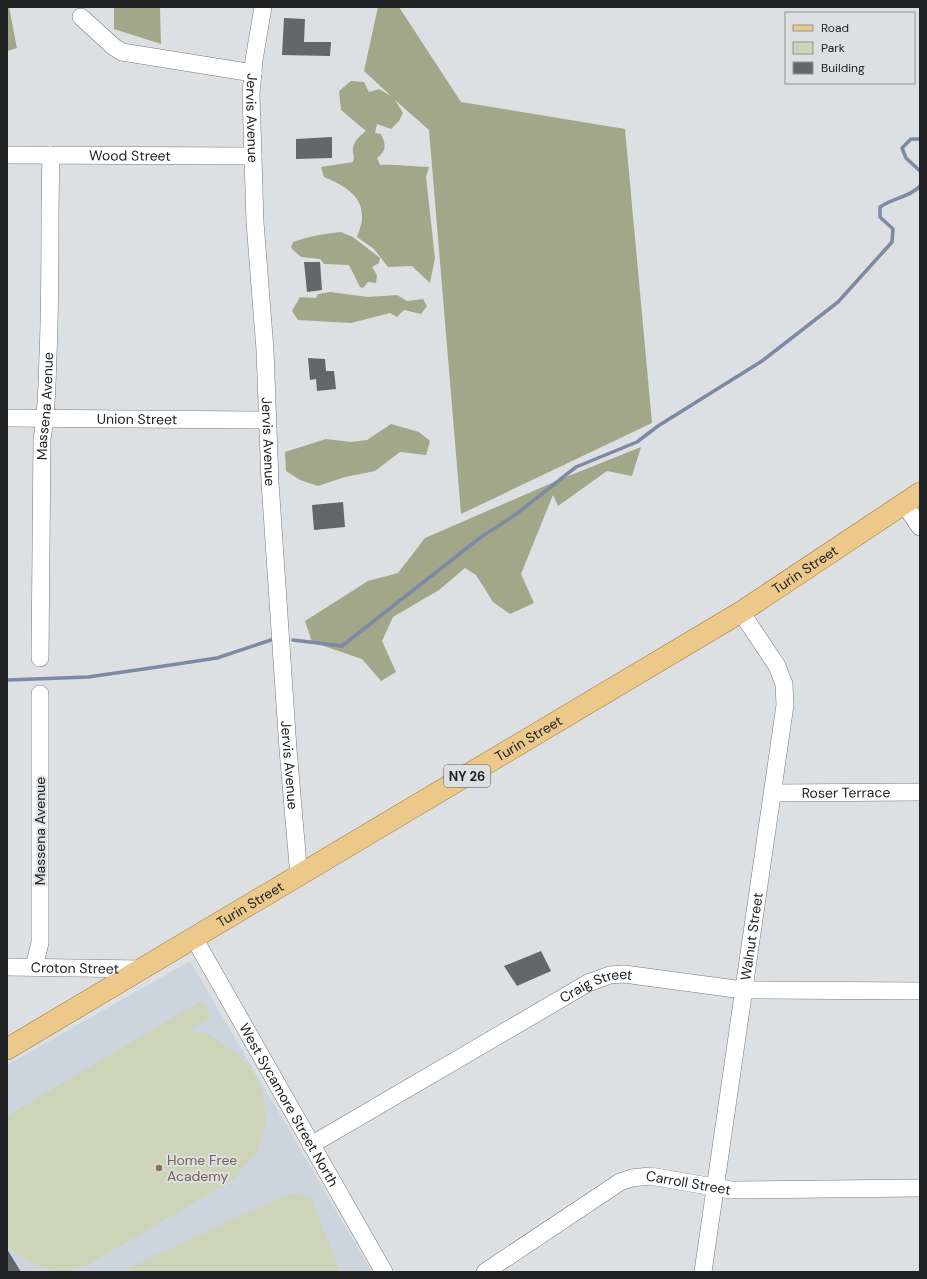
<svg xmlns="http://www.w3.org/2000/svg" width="927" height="1279" viewBox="0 0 927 1279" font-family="'DM Sans',sans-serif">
  <rect width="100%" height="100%" fill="#dde0e3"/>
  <path fill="#ccd5dd" d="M 190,961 L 372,1272 L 7,1272 L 7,1065 Z"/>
  <path fill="#cdd4b7" d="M 202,1000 L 211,1017 L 187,1031 L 207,1033 L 238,1055 L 254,1073 L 263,1095 L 266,1124 L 256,1153 L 234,1179 L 84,1267 C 77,1268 69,1272 62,1272 C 49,1273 15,1256 7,1245 L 7,1116 Z
    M 291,1193 L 310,1197 L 340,1272 L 130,1272 L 128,1268 Z"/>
  <path fill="#a1a788" d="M 7,7 L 9,7 L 17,48 L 7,51 Z
    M 114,7 L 160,7 L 161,44 L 114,29 Z
    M 378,7 L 399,7 L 461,102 L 625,129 L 652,423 L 461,514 L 429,130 L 395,100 L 403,113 L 399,121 L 391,129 L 377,124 L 375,133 L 381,134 C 386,145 387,150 377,158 L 380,165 C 396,164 412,167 429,167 L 426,177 L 435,258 L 430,283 L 412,266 L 388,267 L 374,249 L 357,237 C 359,231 362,224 362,218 C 363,195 343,185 324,177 L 321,167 L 353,162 C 355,156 352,153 353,148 C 354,140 361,135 366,131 L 341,110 L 339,91 L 351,81 L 364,82 L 369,92 L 379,89 L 391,96 L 364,71 Z
    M 341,232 L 353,237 L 380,258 L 379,263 L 372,267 L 377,275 L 376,283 L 368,282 L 363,288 L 360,287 L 349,265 L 324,264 L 320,259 L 301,257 L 291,248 L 293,242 C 309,236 324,234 341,232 Z
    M 330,292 L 368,297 L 397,295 L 407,301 L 423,299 L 427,306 L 421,314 L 404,310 L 397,317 L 390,313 L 351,323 L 298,320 L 292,311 L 300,297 L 316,298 L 318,294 Z
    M 391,424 L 419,432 L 430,441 L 426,455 L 400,452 L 375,471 L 345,477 L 318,486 L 300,480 L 286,471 L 285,452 L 326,439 L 351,442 L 367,440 Z
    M 641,447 L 632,476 L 607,471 L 558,506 L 553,495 L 521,574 L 534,603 L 510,614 L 493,602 L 476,575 L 465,568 L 439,590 L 393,617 L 382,641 L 396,672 L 381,681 L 362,659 L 312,642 L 305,621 L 368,581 L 398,573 L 425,538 L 561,479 Z"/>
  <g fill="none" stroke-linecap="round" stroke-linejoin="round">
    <path stroke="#7c8aa5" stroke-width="3.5" d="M 920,139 L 911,139 L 902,148 L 906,158 L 920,171
      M 293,640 L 342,646 L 481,537 L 515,515 L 576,467 L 637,442 L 658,426 L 762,361 L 838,302 L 892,242 L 893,229 L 880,217 L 880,207 C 893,198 910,197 920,186
      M 7,680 L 88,677 L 144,669 L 217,658 L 271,640"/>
  </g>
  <path fill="#646669" d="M 284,18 L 305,19 L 304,42 L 331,42 L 330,56 L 282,55 Z
    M 332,137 L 332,158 L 296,159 L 296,139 Z
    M 304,262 L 320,262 L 322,290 L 307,292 Z
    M 308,358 L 325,359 L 326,371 L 334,371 L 336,389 L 317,391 L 316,379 L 310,380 Z
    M 343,502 L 345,527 L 314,530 L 312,505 Z
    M 541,951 L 551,971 L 517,986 L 504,966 Z
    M 7,1249 L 21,1272 L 7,1272 Z"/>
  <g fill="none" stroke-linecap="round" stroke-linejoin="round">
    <g stroke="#76797c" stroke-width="18">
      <g id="minor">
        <path id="s1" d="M 263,7 L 254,60 L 251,94 L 255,222 L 265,350 L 270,482 L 288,749 L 299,877"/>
        <path d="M 81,17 L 114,47 L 122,52 L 253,73"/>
        <path id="s2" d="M 7,155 L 253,156"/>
        <path id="s3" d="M 7,418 L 268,420"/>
        <path d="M 904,504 L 920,527"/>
        <path id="s4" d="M 40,658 L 42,439 C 47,411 47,383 48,355 C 51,288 49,221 51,155"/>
        <path id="s5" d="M 773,793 L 920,792"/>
        <path id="s6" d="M 194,938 L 384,1272"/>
        <path id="s7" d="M 7,967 L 143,969"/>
        <path d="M 34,967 L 40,943 L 40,694"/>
        <path id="s8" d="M 311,1145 L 588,983 L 610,975 L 624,974 L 743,990 L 920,991"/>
        <path id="s9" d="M 485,1272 L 620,1182 L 632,1178 L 650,1176 L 731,1190 L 920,1188"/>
        <path id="s10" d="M 703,1272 L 785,705 L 784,684 L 777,666 L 741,612"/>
      </g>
    </g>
    <g stroke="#9c7634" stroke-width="22">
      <g id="major">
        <path id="s11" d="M 7,1049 L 741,612 L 920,493"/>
      </g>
    </g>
    <use href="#minor" stroke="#fff" stroke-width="17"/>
    <use href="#major" stroke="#ecc88b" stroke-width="21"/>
  </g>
  <circle fill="#8d6e63" stroke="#dde0e3" stroke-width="1.5" cx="159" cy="1168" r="4"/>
  <g text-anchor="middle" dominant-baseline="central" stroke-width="4" stroke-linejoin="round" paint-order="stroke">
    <rect fill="#dde0e3" stroke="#595a5c" stroke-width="1" x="444" y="765" width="46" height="22" rx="3"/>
    <g font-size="13" font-weight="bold" fill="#202122">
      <text x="467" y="776">NY 26</text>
    </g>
    <g font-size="14" fill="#202122" stroke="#dde0e3">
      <text stroke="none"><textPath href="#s1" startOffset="112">Jervis Avenue</textPath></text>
      <text stroke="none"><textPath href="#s2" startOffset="123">Wood Street</textPath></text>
      <text stroke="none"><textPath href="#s4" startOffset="252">Massena Avenue</textPath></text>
      <text stroke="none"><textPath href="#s3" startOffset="130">Union Street</textPath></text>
      <text stroke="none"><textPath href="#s1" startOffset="436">Jervis Avenue</textPath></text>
      <text stroke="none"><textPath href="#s11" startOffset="931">Turin Street</textPath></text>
      <text stroke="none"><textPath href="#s11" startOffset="607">Turin Street</textPath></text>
      <text stroke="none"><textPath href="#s1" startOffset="760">Jervis Avenue</textPath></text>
      <text stroke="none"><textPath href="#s5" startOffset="73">Roser Terrace</textPath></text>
      <text transform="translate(40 831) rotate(-90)">Massena Avenue</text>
      <text stroke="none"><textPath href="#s11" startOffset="283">Turin Street</textPath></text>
      <text stroke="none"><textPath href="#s10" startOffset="339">Walnut Street</textPath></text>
      <text stroke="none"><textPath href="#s7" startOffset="68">Croton Street</textPath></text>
      <text stroke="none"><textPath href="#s8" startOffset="328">Craig Street</textPath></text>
      <text stroke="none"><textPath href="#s6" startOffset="192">West Sycamore Street North</textPath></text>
      <text stroke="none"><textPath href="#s9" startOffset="232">Carroll Street</textPath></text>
    </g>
    <g font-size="14" fill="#785e54" stroke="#dde0e3" text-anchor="start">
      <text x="167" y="1160">Home Free<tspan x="167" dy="16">Academy</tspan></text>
    </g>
  </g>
  <rect width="927" height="1279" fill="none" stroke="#202122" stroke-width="16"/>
  <rect x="785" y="12" width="130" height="72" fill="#dde0e3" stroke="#919496"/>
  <rect x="793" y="25" width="20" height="6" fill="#ecc88b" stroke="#919496"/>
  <text x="821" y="32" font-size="12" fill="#202122">Road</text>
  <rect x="793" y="42" width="20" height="12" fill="#cdd4b7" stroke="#919496"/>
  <text x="821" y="52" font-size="12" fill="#202122">Park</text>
  <rect x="793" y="62" width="20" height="12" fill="#646669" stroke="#919496"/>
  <text x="821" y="72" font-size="12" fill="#202122">Building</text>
</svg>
